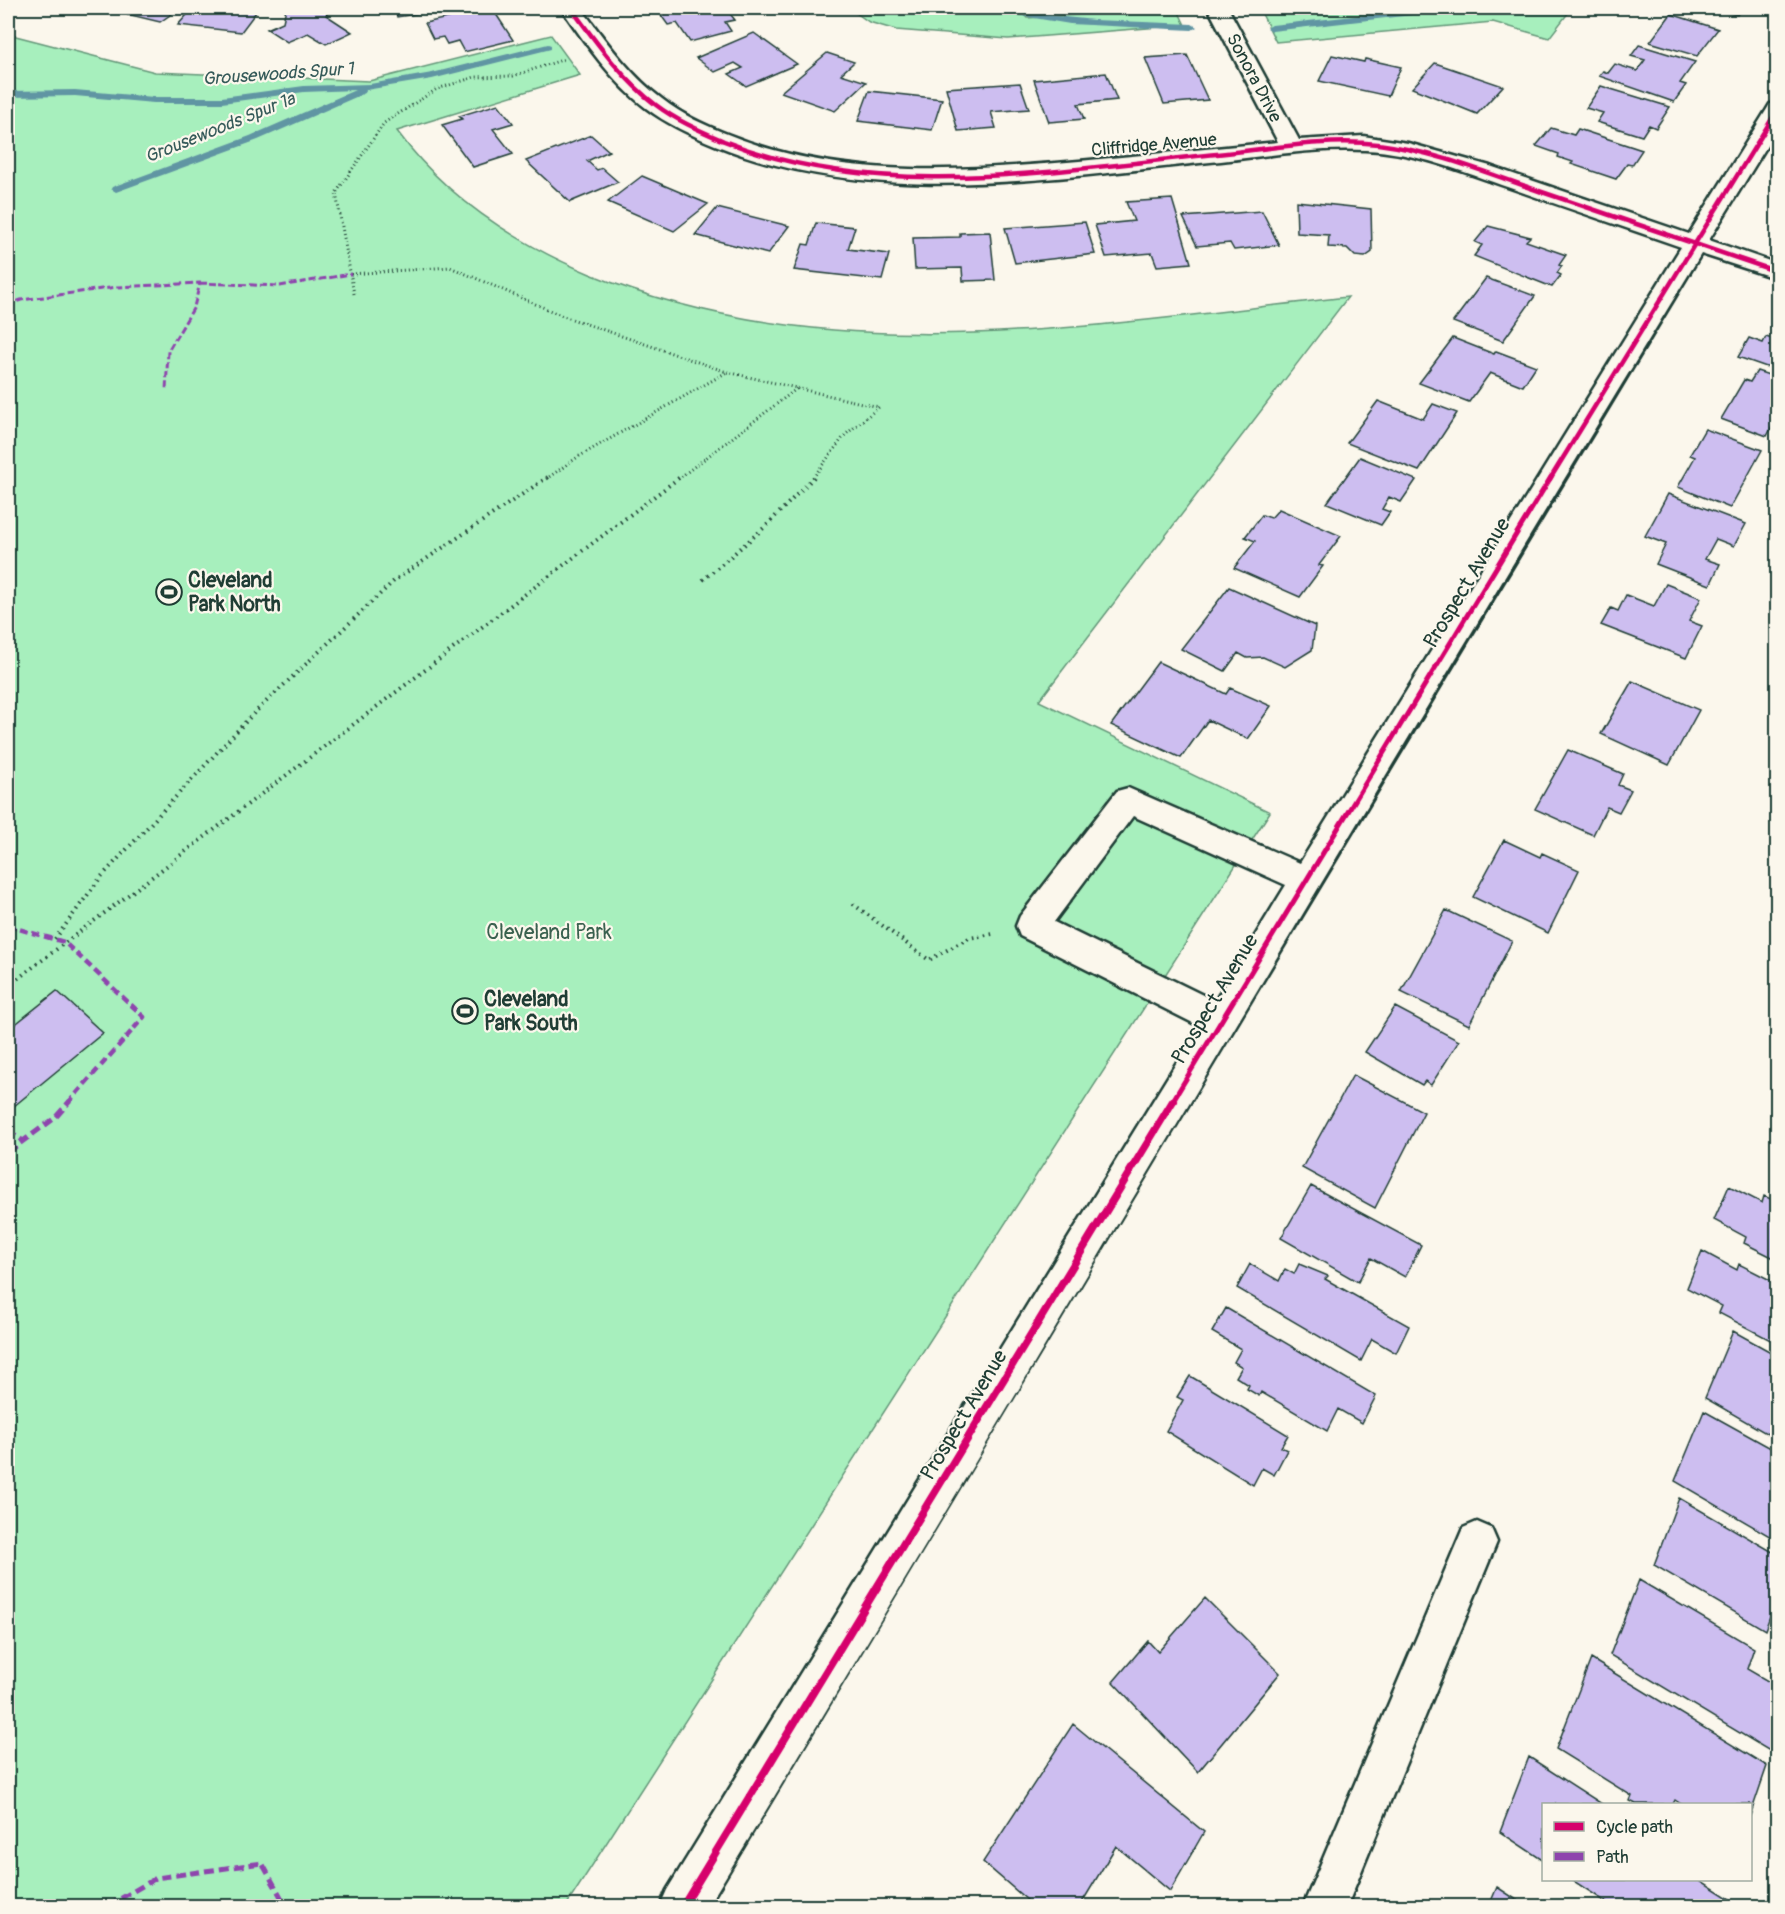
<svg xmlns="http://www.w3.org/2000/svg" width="1785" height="1914" viewBox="0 0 1785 1914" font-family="Pangolin,sans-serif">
  <rect width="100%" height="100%" fill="#fbf7ec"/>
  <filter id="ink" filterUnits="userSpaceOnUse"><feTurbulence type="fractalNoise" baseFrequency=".0167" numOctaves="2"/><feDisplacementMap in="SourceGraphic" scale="12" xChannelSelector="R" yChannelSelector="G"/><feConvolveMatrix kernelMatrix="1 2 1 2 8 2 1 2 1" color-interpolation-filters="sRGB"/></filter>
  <g filter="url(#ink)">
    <path fill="#a7efbd" stroke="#639678" stroke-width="1.5" d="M 849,8 L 1016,8 L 1027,18 L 1177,8 L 1185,25 L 1008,39 L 896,30 L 869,22 Z
      M 1335,8 L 1572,8 L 1549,38 L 1493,22 L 1276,42 L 1262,14 Z
      M 8,34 L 155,72 L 369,81 L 551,35 L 580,75 L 397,131 C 446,198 514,242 590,274 C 833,374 1096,324 1348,297 L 1039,701 L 1270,812 L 566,1906 L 8,1906 Z"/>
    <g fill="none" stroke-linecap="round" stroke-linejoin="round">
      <path fill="#6095a3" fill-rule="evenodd" d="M 993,8 L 1008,8 L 1046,15 L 1094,20 L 1192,24 L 1197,27 L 1192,30 L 1070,24 L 1022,16 Z
        M 1427,8 L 1452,8 L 1447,11 L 1272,31 L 1267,28 L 1272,25 Z
        M 548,44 L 551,45 L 551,49 L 432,79 L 366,90 L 365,93 L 258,140 L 116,192 L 111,189 L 112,187 L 250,136 L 355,90 L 304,92 L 222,103 L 154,103 L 75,96 L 8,97 L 8,91 L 75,90 L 154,97 L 222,97 L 304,86 L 370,84 L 432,73 Z"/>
    </g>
    <path fill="#cdbef0" stroke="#1f3d34" stroke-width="1.5" d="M 102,8 L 180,8 L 160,22 Z
      M 193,8 L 259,8 L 241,32 L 178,25 Z
      M 286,8 L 323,8 L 329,11 L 326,15 L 352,32 L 326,44 L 308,33 L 287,42 L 267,29 L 283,22 Z
      M 396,8 L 454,8 L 397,17 Z
      M 492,8 L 513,40 L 464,52 L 458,41 L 447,44 L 443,37 L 433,39 L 425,23 Z
      M 675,8 L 732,8 L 733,10 L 728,11 L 735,20 L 725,22 L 731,31 L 690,42 L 677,23 L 668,25 L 658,11 Z
      M 1710,8 L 1743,8 L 1737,15 Z
      M 1671,14 L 1718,29 L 1697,56 L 1650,42 Z
      M 754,33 L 797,64 L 746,86 L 729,74 L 743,68 L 735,63 L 715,72 L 696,58 Z
      M 1639,45 L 1695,62 L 1680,83 L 1686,85 L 1674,102 L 1599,76 L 1603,71 L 1608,73 L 1615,64 L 1637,71 L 1645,60 L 1631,56 Z
      M 827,53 L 854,62 L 841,74 L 866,82 L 835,111 L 781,92 Z
      M 1187,55 L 1208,100 L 1164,104 L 1145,58 Z
      M 1332,55 L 1364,62 L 1365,59 L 1401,67 L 1388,96 L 1319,81 Z
      M 1435,63 L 1503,86 L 1477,114 L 1412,88 Z
      M 1106,73 L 1117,100 L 1078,104 L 1084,119 L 1049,122 L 1034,80 Z
      M 1020,83 L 1029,109 L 991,112 L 996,128 L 958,131 L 946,88 Z
      M 1601,86 L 1670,107 L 1656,128 L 1649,125 L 1642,136 L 1597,122 L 1603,113 L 1586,108 Z
      M 869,91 L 942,99 L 932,130 L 858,121 Z
      M 498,104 L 513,123 L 493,129 L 513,154 L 473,167 L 442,125 L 462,119 L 459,116 Z
      M 1551,128 L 1574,135 L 1578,129 L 1642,150 L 1632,165 L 1627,164 L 1616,179 L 1571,164 L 1573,162 L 1558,157 L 1559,154 L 1536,146 Z
      M 591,135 L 609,151 L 587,161 L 597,170 L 602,168 L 618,182 L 570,202 L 526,161 Z
      M 642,176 L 708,204 L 674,231 L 608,202 Z
      M 1172,199 L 1191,263 L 1157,266 L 1152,253 L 1106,257 L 1095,225 L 1134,221 L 1126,202 Z
      M 1296,201 L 1371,209 L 1372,252 L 1365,257 L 1355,256 L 1347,248 L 1328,247 L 1329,235 L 1297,233 Z
      M 717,208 L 789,226 L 768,254 L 695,235 Z
      M 1262,211 L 1279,245 L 1234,250 L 1230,243 L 1197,246 L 1183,217 Z
      M 1085,222 L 1095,254 L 1015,263 L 1005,228 Z
      M 816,223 L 855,227 L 848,249 L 889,254 L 882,280 L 794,270 L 803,244 L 809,245 Z
      M 1488,226 L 1530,237 L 1526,241 L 1566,255 L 1559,265 L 1562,266 L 1557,273 L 1561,275 L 1552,287 L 1474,256 L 1482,245 L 1475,242 Z
      M 990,232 L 995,280 L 963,281 L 962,268 L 915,269 L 913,238 L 960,237 L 960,233 Z
      M 1486,278 L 1535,296 L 1503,341 L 1453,322 Z
      M 1766,337 L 1778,341 L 1778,371 L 1738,357 L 1749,338 L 1763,343 Z
      M 1453,338 L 1494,354 L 1496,351 L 1536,366 L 1523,386 L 1490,373 L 1469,402 L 1419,383 Z
      M 1757,371 L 1778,378 L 1778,416 L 1767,436 L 1721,419 L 1744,380 L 1750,382 Z
      M 1378,401 L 1423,419 L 1433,404 L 1457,413 L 1419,471 L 1347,443 Z
      M 1705,429 L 1762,450 L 1730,508 L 1678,487 L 1695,457 L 1690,455 Z
      M 1360,457 L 1416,480 L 1401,502 L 1389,497 L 1382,509 L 1390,512 L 1381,525 L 1327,503 Z
      M 1668,494 L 1746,524 L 1734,546 L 1716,539 L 1705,559 L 1720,564 L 1710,585 L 1656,564 L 1666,544 L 1645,536 Z
      M 1279,509 L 1341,536 L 1319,565 L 1323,566 L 1300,597 L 1234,568 L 1255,541 L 1245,537 L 1262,515 L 1271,518 Z
      M 1666,584 L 1701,598 L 1689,621 L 1702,626 L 1686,658 L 1601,625 L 1611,608 L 1618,611 L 1626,595 L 1654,606 Z
      M 1229,587 L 1315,626 L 1312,650 L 1285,667 L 1263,657 L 1247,658 L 1238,653 L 1225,671 L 1181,649 Z
      M 1158,662 L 1226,694 L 1230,688 L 1271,706 L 1248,739 L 1208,720 L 1181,758 L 1111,725 Z
      M 1632,681 L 1699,710 L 1669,765 L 1601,734 Z
      M 1568,750 L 1623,774 L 1618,785 L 1631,790 L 1619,812 L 1607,807 L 1593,835 L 1535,809 Z
      M 1504,840 L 1540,857 L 1542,853 L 1579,870 L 1548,933 L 1473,897 Z
      M 1446,910 L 1512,941 L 1469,1025 L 1401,992 Z
      M 57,991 L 103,1033 L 8,1111 L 8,1030 Z
      M 1395,1007 L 1459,1041 L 1431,1085 L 1425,1081 L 1422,1085 L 1365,1052 Z
      M 1353,1075 L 1424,1112 L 1375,1208 L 1302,1168 Z
      M 1311,1186 L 1421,1245 L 1405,1277 L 1371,1258 L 1358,1282 L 1281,1238 Z
      M 1729,1186 L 1762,1203 L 1764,1196 L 1778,1202 L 1778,1260 L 1744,1243 L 1746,1237 L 1714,1220 Z
      M 1702,1251 L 1737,1270 L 1739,1264 L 1778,1284 L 1778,1344 L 1719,1313 L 1722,1306 L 1687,1288 Z
      M 1250,1264 L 1279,1281 L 1285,1269 L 1294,1274 L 1299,1264 L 1328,1276 L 1325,1279 L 1409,1326 L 1396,1353 L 1372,1339 L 1361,1361 L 1237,1288 Z
      M 1226,1308 L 1376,1396 L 1362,1423 L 1338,1409 L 1327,1431 L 1261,1392 L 1259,1396 L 1247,1389 L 1249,1385 L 1236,1377 L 1242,1367 L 1234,1362 L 1241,1349 L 1212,1332 Z
      M 1733,1331 L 1778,1356 L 1778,1440 L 1705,1398 Z
      M 1190,1376 L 1288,1435 L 1281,1447 L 1287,1450 L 1274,1475 L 1262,1468 L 1253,1485 L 1166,1431 L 1183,1400 L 1177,1397 Z
      M 1704,1411 L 1778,1452 L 1778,1541 L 1675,1481 Z
      M 1679,1498 L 1778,1555 L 1778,1620 L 1770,1616 L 1765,1630 L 1654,1565 Z
      M 1639,1580 L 1754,1648 L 1747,1669 L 1778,1687 L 1778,1756 L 1610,1655 Z
      M 1205,1598 L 1280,1673 L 1198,1772 L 1113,1682 L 1148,1641 L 1158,1652 Z
      M 1591,1659 L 1767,1766 L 1750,1816 L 1750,1804 L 1681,1804 L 1675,1800 L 1673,1804 L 1636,1804 L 1630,1801 L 1632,1796 L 1556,1749 Z
      M 1073,1724 L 1204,1832 L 1170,1891 L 1116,1846 L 1080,1906 L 1034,1906 L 983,1862 Z
      M 1529,1757 L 1602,1804 L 1544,1804 L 1544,1861 L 1500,1832 Z
      M 1572,1880 L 1700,1880 L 1741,1906 L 1612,1906 Z
      M 1497,1887 L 1526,1906 L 1489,1906 Z"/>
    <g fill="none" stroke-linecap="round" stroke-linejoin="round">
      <g stroke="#1f3d34" stroke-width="5">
        <path id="minor" d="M 561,8 L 581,8 C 605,40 630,75 662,99 C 682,115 706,126 730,135 C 842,180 962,171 1079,161 C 1146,155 1212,148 1278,142 L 1208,8 L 1228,8 L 1299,140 L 1363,136 L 1408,143 L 1490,166 L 1689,234 L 1767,109 L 1770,104 L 1778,103 L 1778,128 L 1709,240 L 1778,264 L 1778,279 L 1701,254 C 1366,802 1041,1357 708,1906 L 660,1906 L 667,1890 L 1199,1026 L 1020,936 L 1016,926 L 1020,916 L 1117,791 L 1128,788 L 1300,863 L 1681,247 C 1624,227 1567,208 1510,188 C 1463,172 1415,152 1365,150 C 1318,147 1268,156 1221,161 C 1054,177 875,210 715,145 C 691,135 667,124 646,108 C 612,82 585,43 561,8 ZM 1133,816 L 1286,885 L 1215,1001 L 1054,922 Z
          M 1477,1522 L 1491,1528 L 1497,1542 L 1347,1906 L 1303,1906 L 1463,1528 Z"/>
      </g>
      <path stroke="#1f3d34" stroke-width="3" stroke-dasharray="1 3" stroke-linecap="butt" d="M 351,274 L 450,267 L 563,316 L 727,372 L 879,407 L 845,435 L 812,479
        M 354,294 L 336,193 L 384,123 L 437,89 L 475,77 L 513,76 L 565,59
        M 546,479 L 578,457 L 727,372
        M 678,479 L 799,387"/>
      <path stroke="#1f3d34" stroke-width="4" stroke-dasharray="1.5 4.5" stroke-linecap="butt" d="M 703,580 L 765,527 L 814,477
        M 853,904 L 929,960 L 969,938 L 993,934
        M 55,939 L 101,877 L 251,716 L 395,580 L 548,477
        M 8,986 L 680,477"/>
      <use href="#minor" fill="#fbf7ec" fill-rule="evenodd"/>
      <path stroke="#8e44ad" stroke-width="3" stroke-dasharray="7 3" stroke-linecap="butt" d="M 200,283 L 280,286 L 351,274
        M 8,305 L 21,300 L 117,287 L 200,283 L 194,307 L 168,351 L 166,391"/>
      <path stroke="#8e44ad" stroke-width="4.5" stroke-dasharray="8 4.5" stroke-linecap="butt" d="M 8,926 L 64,942 L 144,1017 L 69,1102"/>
      <path stroke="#8e44ad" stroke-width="5" stroke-dasharray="10 5" stroke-linecap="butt" d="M 8,1130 L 23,1141
        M 8,1152 L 55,1118 L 70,1101
        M 108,1906 L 156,1878 L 262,1863 L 286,1906"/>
      <g stroke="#fbf7ec" stroke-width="8">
        <path id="cycleway-far2" d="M 571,8 C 596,42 622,79 656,105 C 677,121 701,131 724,141 C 879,203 1056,170 1217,154 C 1269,149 1326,138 1378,144 C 1433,151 1487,173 1539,191 C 1619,218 1698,245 1778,272
          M 1550,479 L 1778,109"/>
      </g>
      <g stroke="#fbf7ec" stroke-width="9">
        <path id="cycleway-far1" d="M 1172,1102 L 1551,477"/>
      </g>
      <g stroke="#fbf7ec" stroke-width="11">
        <path id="cycleway" d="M 683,1906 L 1173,1101"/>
      </g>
      <use href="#cycleway-far2" stroke="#d6006c" stroke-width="4.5"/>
      <use href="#cycleway-far1" stroke="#d6006c" stroke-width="5"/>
      <use href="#cycleway" stroke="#d6006c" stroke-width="8"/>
    </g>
  </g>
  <defs>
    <g id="stadium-ring" transform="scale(1.35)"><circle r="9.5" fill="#fbf7ec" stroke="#1f3d34" stroke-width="1.5"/><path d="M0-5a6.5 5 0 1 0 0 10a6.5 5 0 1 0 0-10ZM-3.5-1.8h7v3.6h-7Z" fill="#1f3d34"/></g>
  </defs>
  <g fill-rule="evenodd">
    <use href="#stadium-ring" x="169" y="592"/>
    <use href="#stadium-ring" x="465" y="1011"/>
  </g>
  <g text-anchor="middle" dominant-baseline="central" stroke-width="4.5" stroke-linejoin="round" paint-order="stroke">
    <g font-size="18" font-style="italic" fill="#355a59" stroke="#fbf7ec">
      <text transform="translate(278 74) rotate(-4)">Grousewoods Spur 1</text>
      <text transform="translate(220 128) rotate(-22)">Grousewoods Spur 1a</text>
    </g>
    <g font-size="18" fill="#1f3d34" stroke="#fbf7ec">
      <text transform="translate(1254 78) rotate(62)">Sonora Drive</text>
      <text transform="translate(1154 145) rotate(-5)">Cliffridge Avenue</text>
    </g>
    <g font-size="21" font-weight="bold" fill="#1f3d34" stroke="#fbf7ec" text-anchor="start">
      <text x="188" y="580">Cleveland<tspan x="188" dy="24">Park North</tspan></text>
      <text x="484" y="999">Cleveland<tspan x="484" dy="24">Park South</tspan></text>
    </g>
    <g font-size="21" fill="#1f3d34" stroke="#fbf7ec">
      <text transform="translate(1467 583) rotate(-59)">Prospect Avenue</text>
      <text transform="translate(1215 999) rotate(-59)">Prospect Avenue</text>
      <text transform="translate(964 1415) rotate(-59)">Prospect Avenue</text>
    </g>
    <g font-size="21" fill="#3a614f" stroke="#fbf7ec">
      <text x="549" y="932">Cleveland Park</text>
    </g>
  </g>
  <rect width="1785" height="1914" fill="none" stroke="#fbf7ec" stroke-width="30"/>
  <rect x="15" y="15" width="1755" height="1884" fill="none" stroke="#1f3d34" stroke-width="2" filter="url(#ink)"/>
  <rect x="1542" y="1803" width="210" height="78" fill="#fbf7ec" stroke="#a3ada2" stroke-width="1.5"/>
  <rect x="1554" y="1822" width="30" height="9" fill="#d6006c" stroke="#a3ada2" stroke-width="1.5"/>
  <text x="1596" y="1833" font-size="18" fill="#1f3d34">Cycle path</text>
  <rect x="1554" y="1852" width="30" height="9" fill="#8e44ad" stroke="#a3ada2" stroke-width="1.5"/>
  <text x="1596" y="1863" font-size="18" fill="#1f3d34">Path</text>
</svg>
